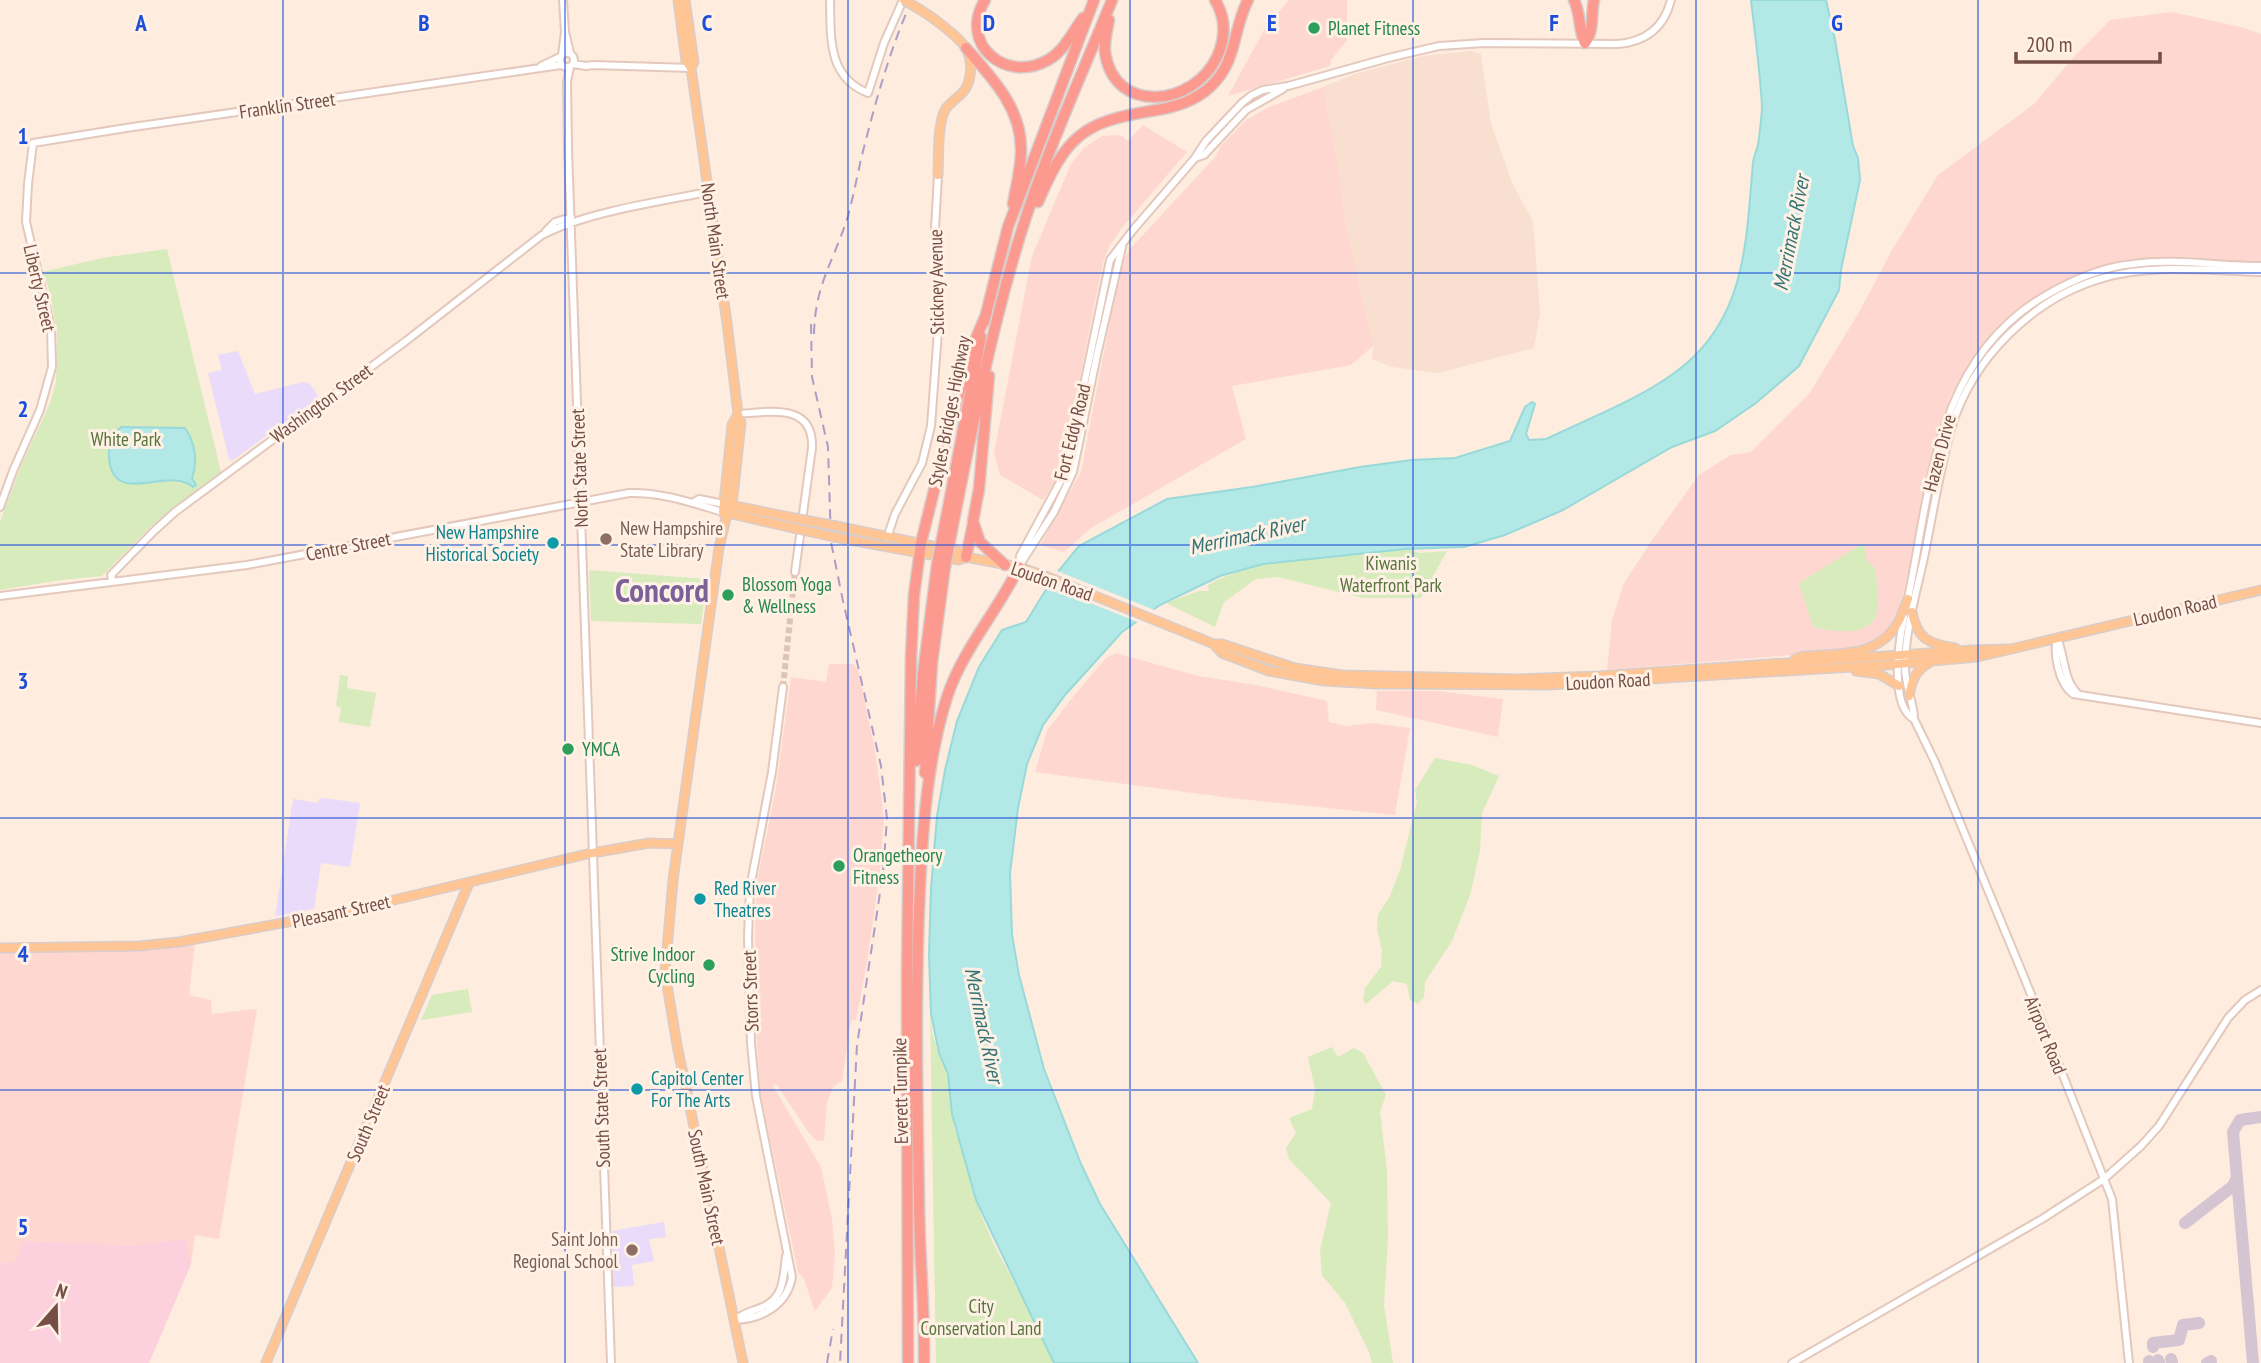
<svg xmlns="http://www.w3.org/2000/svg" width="2261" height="1363" viewBox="0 0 2261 1363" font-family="'PT Sans Narrow',sans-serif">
  <rect width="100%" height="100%" fill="#feecde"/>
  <path fill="#f8dfcf" d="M 1471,51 L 1481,54 L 1491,124 L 1513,185 L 1533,222 L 1540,313 L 1534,348 L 1438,373 L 1392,367 L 1372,359 L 1373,346 L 1345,220 L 1338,164 L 1323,87 L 1355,74 L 1423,56 Z"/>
  <path fill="#ffd7d1" d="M 1289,0 L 1347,0 L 1347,40 L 1331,60 L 1330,66 L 1228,96 L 1267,25 Z
    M 2172,12 L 2241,27 L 2261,34 L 2261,263 L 2142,259 L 2100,268 L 2049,290 L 2028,304 L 1996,330 L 1975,355 L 1949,399 L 1936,439 L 1899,614 L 1895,623 L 1879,640 L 1852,650 L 1607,670 L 1612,620 L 1624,583 L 1655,536 L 1699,475 L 1731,455 L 1751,452 L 1809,394 L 1858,314 L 1892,250 L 1938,175 L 2034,104 L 2072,59 L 2110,20 Z
    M 1323,87 L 1338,164 L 1345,220 L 1373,346 L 1351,365 L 1232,386 L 1246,439 L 1091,528 L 1064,552 L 1040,545 L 1081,472 L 1115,294 L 1123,260 L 1129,250 L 1217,155 L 1220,147 L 1246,120 L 1269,107 Z
    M 1143,125 L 1187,152 L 1121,229 L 1109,247 L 1104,259 L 1095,301 L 1064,459 L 1060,473 L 1043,500 L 1000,475 L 994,453 L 1032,256 L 1071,164 L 1084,148 L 1102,136 L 1120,135 L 1128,141 Z
    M 1116,653 L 1198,676 L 1256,685 L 1327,701 L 1329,722 L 1346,726 L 1371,723 L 1410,728 L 1395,815 L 1231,798 L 1035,772 L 1047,731 L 1076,693 L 1106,658 Z
    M 829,664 L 854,664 L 858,670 L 875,750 L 884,818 L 880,870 L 867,962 L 856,1020 L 852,1020 L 850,1028 L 842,1081 L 834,1086 L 827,1102 L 824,1140 L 817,1141 L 809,1133 L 776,1084 L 773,1086 L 821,1167 L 832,1219 L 835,1255 L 832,1288 L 815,1311 L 804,1279 L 798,1272 L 760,1092 L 756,1023 L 755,913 L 758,877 L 776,788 L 791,677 L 826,682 Z
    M 1377,691 L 1437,691 L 1503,699 L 1498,737 L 1376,710 Z
    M 195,943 L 189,995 L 211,1000 L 212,1014 L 257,1009 L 219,1239 L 195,1235 L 191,1264 L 149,1363 L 0,1363 L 0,951 L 128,950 Z"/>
  <path fill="#e9dbf9" d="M 238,351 L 255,394 L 303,382 L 309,383 L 319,397 L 232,461 L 229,459 L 208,373 L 222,370 L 218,355 Z
    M 323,798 L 360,803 L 350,867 L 321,863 L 314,909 L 275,916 L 293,799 L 318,803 L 319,799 Z
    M 664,1222 L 666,1237 L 649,1239 L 654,1261 L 632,1265 L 634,1286 L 613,1287 L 612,1231 Z"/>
  <path fill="#fcd1dd" d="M 185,1239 L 191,1264 L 149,1363 L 0,1363 L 0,1263 L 14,1263 L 24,1241 L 129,1246 Z"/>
  <path fill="#d7ebbc" d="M 167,249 L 221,472 L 150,527 L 102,576 L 61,580 L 0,590 L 0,522 L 20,468 L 50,403 L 56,383 L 57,330 L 48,286 L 42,272 L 102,258 Z
    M 1862,544 L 1865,547 L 1866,559 L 1876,570 C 1876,581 1880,607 1876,616 C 1866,638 1831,631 1813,627 L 1799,583 Z
    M 1387,550 L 1411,550 L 1419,553 L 1447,551 L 1421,598 L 1363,598 L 1278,577 L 1256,579 L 1224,602 L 1215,627 L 1166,603 L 1199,591 L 1208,591 L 1209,588 L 1207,586 C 1217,579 1231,574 1242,571 C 1256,567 1270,561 1284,559 C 1319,554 1354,559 1387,550 Z
    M 589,570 L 707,579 L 701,624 L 591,621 Z
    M 340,675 L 348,676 L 347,688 L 376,693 L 370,727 L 339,722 L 341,708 L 336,706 Z
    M 1435,758 L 1472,765 L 1499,776 L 1482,813 L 1480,851 L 1470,895 L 1452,941 L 1425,982 L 1424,997 L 1418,1004 L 1410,1000 L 1407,984 L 1393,981 L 1366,1004 L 1363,1001 L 1365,988 L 1381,967 L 1382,950 L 1377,930 L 1378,915 L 1390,896 L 1400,870 L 1417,802 L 1415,790 Z
    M 468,989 L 472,1012 L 421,1020 L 432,995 Z
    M 930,1009 L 932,1032 L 939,1056 L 945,1064 L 955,1106 L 953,1124 L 979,1201 L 980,1212 L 994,1245 L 1057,1363 L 936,1363 Z
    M 1332,1047 L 1338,1057 L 1354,1048 L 1363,1053 L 1386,1095 L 1380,1112 L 1387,1170 L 1388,1239 L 1384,1305 L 1393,1363 L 1372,1363 L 1369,1352 L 1345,1303 L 1322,1275 L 1320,1250 L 1331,1203 L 1289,1159 L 1286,1148 L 1296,1133 L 1289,1118 L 1312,1109 L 1315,1089 L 1308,1057 Z"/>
  <path fill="#b2e8e6" stroke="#98dad9" stroke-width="2" d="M 1751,0 L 1826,0 L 1835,40 L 1853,146 L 1858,158 L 1860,180 L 1841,270 L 1839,290 L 1799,366 L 1756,403 L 1715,431 L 1672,447 L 1563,510 L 1505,535 L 1464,547 L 1405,549 L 1263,564 L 1220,576 L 1160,605 L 1122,632 L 1065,695 L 1043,725 L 1027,764 L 1018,808 L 1010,873 L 1012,935 L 1019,975 L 1044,1069 L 1081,1164 L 1100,1204 L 1198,1363 L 1054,1363 L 976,1200 L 952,1114 L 948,1074 L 939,1053 L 931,1014 L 929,954 L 931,889 L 937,816 L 945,770 L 957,721 L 979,667 L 1002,630 L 1026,622 L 1055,575 L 1079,546 L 1167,499 L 1252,487 L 1360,467 L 1412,460 L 1455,458 L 1510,441 L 1525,407 L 1532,402 L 1535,404 L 1526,434 L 1529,440 L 1546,439 C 1588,419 1647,396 1682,367 C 1747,315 1746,239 1753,163 C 1754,154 1759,146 1759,138 C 1760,128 1762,116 1762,106 C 1760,71 1755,35 1751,0 Z
    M 121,427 L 185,428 C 195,442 198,462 192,478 L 196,485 L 193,487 C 169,465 112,509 109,457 C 108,444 112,436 121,427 Z"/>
  <path fill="#feecde" d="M 1055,570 L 1157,611 L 1140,623 L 1045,585 Z"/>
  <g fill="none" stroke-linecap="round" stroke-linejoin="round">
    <path stroke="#d5c4d2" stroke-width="12" d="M 2185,1223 L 2233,1186 L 2237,1178
      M 2153,1347 L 2153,1343 L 2179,1340 L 2183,1325 L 2199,1323
      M 2171,1359 L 2172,1363
      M 2158,1360 L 2159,1363
      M 2149,1361 L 2150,1363
      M 2207,1363 L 2211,1361
      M 2253,1363 L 2233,1132 L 2240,1120 L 2261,1117"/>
    <path stroke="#dcc4b8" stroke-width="6" stroke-dasharray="6 3" stroke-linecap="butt" d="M 783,687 L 795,572"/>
    <g stroke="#e4c8bd" stroke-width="10">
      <path id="minor" d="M 830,0 C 831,37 827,77 868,93 L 884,43 L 903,0
        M 565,32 L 570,53
        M560 60a7 7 0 1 1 14 0a7 7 0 1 1-14 0Z
        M 562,55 L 565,32 L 563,0
        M 573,64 L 586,66 L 593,65 L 691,68
        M 541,66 L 560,57
        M 570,67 L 567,82 L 568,149 L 611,1363
        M 1195,158 L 1204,155 L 1246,110 L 1283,89
        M 546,231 L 555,222 L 571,217
        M 738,414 C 768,412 814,402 812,448 L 795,572
        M 694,502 L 699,499 L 724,504
        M 0,507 L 13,471 L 40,410 L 52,367 L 51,328 L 26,222 L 28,184 L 33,143 L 126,128 L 561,65
        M 887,538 L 895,514 L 922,463 L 931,426 L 940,304 L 935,229 L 938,175
        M 1019,566 L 1054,512 L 1073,472 L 1097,355 L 1122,247
        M 1019,567 L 1020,556 L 1066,471 L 1110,260 L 1133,230 L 1195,158 L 1206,141 L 1242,103 L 1252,95 L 1263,90 L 1288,86 L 1388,58 L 1439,46 L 1484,43 L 1617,44 C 1645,42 1664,28 1671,0
        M 112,581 L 111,575 L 113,573 L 154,531 L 175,512 L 406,341 L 542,235 C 587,212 657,202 708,192
        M 0,596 L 247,565 L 629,493 C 662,492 692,503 723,512
        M 1907,603 C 1931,491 1933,363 2043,297 C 2070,281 2101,267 2133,264 C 2175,258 2218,266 2261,266
        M 1904,617 C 1899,640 1889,706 1914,719 L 1935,762 L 2024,977 L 2112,1199 L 2129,1363
        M 2057,638 C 2053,654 2059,684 2073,694 L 2261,723
        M 2057,638 C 2065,656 2063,680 2078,694
        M 1914,719 C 1914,702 1905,686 1905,668 C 1905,629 1917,591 1925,553 C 1933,512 1940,469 1951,429 C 1972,358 2033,298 2103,278 C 2154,263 2209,271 2261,272
        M 735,1320 C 762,1319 787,1305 792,1277 L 756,1096 L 751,1043 L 748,937 L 750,888 L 772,772 L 783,687
        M 735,1320 C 743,1313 750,1312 760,1308 C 785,1299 783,1277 786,1256
        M 1792,1363 L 2042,1219 L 2104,1179 L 2141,1146 L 2159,1126 L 2228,1018 L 2245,1000 L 2261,990"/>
    </g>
    <g stroke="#d8cdcb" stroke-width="11">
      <path id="major" d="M 678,0 L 686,61 L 691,68 L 727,323 L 738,414 L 741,423 L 732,506 L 731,513 L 726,518
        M 685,0 L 694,62 L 691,68
        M 919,9 C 932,17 958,36 966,48 C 972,59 972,75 967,86 C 963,96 951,100 945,110 C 937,126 939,157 938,175
        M 738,414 L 732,425 L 723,512 L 726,518 L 719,548 L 673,880 L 665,973 L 677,1045 L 743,1363
        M 730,505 L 794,518
        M 728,513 L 793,528
        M 836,526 L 961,552 L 966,557
        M 834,537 L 959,560 L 966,557 L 1019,567 L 1048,577 L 1214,644 L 1222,644 L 1295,668 L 1342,675 L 1516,679 L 1599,676 L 1972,650 L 2008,649
        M 1912,612 C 1917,639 1929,644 1955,648
        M 1214,644 L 1222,653 L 1269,671 L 1324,681 L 1378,684 L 1548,685 L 1886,665 L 1977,657 L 2261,590
        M 1795,659 L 1804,656 C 1837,654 1878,657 1897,624 C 1902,617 1904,607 1908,599
        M 1856,671 L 1879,674 L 1899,686
        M 1909,696 C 1912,680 1915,671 1930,662
        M 0,948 L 140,946 L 179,942 L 348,911 L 587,854 L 649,843 L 678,844
        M 266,1363 L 469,883"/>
    </g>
    <g stroke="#d8cdcb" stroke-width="13">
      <path id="highway" d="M 985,0 C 958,44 1006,84 1048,60 C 1064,51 1072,33 1083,18
        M 1574,0 C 1581,14 1578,29 1585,43
        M 1109,20 C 1107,31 1104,41 1105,52 C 1114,116 1194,106 1217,57 C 1226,37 1226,18 1215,0
        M 1585,43 C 1594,32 1591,14 1594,0
        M 966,48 C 992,78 1022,108 1021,151 C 1021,169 1016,187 1013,204
        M 1038,202 C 1066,137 1082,122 1151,111 C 1173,108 1194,102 1210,87 C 1238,61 1232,31 1248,0
        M 984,322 L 1008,227 L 1094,0
        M 989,376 L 979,489 L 973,521 L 980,542 L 1005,565
        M 942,539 L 981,337
        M 950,540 C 970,439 989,338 1019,239 C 1044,157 1080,79 1112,0
        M 966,557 L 973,524
        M 916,761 L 923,674 L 937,565
        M 925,773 L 932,663 L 945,567
        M 908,1363 L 907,977 L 911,658 L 914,595 L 921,543 L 952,418 L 972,348 L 985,317
        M 924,1363 C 925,1308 919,1254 919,1199 C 917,1094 915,990 920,886 C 923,823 928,757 947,697 C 963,649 997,612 1019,567"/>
    </g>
    <use href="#minor" stroke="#fff" stroke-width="6"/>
    <use href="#major" stroke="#ffc594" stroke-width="8"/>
    <use href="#highway" stroke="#fc9a90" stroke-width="10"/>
    <path stroke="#ac9dc6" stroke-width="2" stroke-dasharray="10 7" stroke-linecap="butt" d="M 811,324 L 812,377 L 828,447 L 831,542 L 843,601 L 881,766 L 887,819 L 883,873 L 857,1045 L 840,1363
      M 814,334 C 815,284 834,261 848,216 C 853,197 857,178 861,159 C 875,104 889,51 912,0
      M 827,1363 L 833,1329"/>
    <g stroke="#d8cdcb" stroke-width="11" stroke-linecap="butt">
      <path id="major-bridge" d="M 904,0 L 919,9
        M 794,518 L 836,526
        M 793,528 L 834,537"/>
    </g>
    <g stroke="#d8cdcb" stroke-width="13" stroke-linecap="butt">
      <path id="highway-bridge" d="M 937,565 L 942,539
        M 945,567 L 950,540"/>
    </g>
    <use href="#major-bridge" stroke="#ffc594" stroke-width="8"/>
    <use href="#highway-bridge" stroke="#fc9a90" stroke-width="10"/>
  </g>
  <path fill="none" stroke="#1d4ed8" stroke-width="2" stroke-opacity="0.55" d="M 283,0 L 283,1363M 565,0 L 565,1363M 848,0 L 848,1363M 1130,0 L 1130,1363M 1413,0 L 1413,1363M 1696,0 L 1696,1363M 1978,0 L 1978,1363M 0,273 L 2261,273M 0,545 L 2261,545M 0,818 L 2261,818M 0,1090 L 2261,1090"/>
  <g fill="#2e9e5b" stroke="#fff1e6" stroke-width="2.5">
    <circle cx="1314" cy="28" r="7"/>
    <circle cx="728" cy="595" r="7"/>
    <circle cx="568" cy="749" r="7"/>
    <circle cx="839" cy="866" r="7"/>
    <circle cx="709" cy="965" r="7"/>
  </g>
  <g fill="#8d6e63" stroke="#fff1e6" stroke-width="2.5">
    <circle cx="606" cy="539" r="7"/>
    <circle cx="632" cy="1250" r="7"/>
  </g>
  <g fill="#0f9aa8" stroke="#fff1e6" stroke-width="2.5">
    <circle cx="553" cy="543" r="7"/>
    <circle cx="700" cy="899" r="7"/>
    <circle cx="637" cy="1089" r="7"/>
  </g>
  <g text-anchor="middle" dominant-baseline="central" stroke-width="6" stroke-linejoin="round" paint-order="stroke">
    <g font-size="19" fill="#27864d" stroke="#fff1e6" text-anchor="start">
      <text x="1328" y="28">Planet Fitness</text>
      <text x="742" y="584">Blossom Yoga<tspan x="742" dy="22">&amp; Wellness</tspan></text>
      <text x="582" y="749">YMCA</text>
      <text x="853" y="855">Orangetheory<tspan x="853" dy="22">Fitness</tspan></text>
      <text x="695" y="954" text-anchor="end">Strive Indoor<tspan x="695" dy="22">Cycling</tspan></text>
    </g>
    <g font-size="19" fill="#754e45" stroke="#fff1e6">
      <text transform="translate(287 105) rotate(-8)">Franklin Street</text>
      <text transform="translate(716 241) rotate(82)">North Main Street</text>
      <text transform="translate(936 282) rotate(-91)">Stickney Avenue</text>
      <text transform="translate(40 288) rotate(77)">Liberty Street</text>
      <text transform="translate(321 403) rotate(-36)">Washington Street</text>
      <text transform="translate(949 411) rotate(-79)">Styles Bridges Highway</text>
      <text transform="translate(1072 432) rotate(-76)">Fort Eddy Road</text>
      <text transform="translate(1939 453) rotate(-75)">Hazen Drive</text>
      <text transform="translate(579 468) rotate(-92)">North State Street</text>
      <text transform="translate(348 546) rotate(-11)">Centre Street</text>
      <text transform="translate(1052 581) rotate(19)">Loudon Road</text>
      <text transform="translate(2175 610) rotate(-13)">Loudon Road</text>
      <text transform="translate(1608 681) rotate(-3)">Loudon Road</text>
      <text transform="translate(341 911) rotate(-12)">Pleasant Street</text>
      <text transform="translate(750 991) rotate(-92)">Storrs Street</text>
      <text transform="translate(2046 1035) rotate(68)">Airport Road</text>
      <text transform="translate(900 1091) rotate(-91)">Everett Turnpike</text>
      <text transform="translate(601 1108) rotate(-92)">South State Street</text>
      <text transform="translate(368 1123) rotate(-67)">South Street</text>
      <text transform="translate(707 1187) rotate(78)">South Main Street</text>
    </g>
    <g font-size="19" fill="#56753a" stroke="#fff1e6">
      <text x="126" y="439">White Park</text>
      <text x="1391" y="563">Kiwanis<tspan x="1391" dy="22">Waterfront Park</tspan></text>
      <text x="981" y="1306">City<tspan x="981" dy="22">Conservation Land</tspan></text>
    </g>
    <g font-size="19" fill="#785e54" stroke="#fff1e6" text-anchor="start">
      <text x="620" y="528">New Hampshire<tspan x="620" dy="22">State Library</tspan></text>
      <text x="618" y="1239" text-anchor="end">Saint John<tspan x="618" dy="22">Regional School</tspan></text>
    </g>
    <g font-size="19" fill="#0d838f" stroke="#fff1e6" text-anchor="start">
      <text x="539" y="532" text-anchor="end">New Hampshire<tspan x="539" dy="22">Historical Society</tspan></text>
      <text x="714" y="888">Red River<tspan x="714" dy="22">Theatres</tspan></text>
      <text x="651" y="1078">Capitol Center<tspan x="651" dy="22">For The Arts</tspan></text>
    </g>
    <g font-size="21" font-style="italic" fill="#357474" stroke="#fff1e6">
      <text transform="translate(1791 233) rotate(-79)">Merrimack River</text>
      <text transform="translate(1247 535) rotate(-12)">Merrimack River</text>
      <text transform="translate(984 1025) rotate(78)">Merrimack River</text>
    </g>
    <g font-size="33" font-weight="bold" fill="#7c6099" stroke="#fff1e6">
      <text x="662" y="589">Concord</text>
    </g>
  </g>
  <g font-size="23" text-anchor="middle" font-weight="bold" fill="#1d4ed8" stroke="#fff1e6" stroke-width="6" stroke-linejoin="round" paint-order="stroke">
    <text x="141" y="31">A</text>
    <text x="424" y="31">B</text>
    <text x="707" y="31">C</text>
    <text x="989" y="31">D</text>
    <text x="1272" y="31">E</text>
    <text x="1554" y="31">F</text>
    <text x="1837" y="31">G</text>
    <text x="23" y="144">1</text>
    <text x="23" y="417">2</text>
    <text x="23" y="689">3</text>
    <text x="23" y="962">4</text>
    <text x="23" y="1235">5</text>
  </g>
  <g transform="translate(56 1307) rotate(20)" stroke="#fff1e6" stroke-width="5" paint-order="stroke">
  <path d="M0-5L12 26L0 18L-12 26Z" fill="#754e45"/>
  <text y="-10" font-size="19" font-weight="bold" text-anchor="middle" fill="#754e45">N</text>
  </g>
  <path d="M2016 52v10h144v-10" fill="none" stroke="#754e45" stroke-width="3.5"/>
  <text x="2026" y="52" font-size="21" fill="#754e45" stroke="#fff1e6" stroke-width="5" paint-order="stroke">200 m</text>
</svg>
